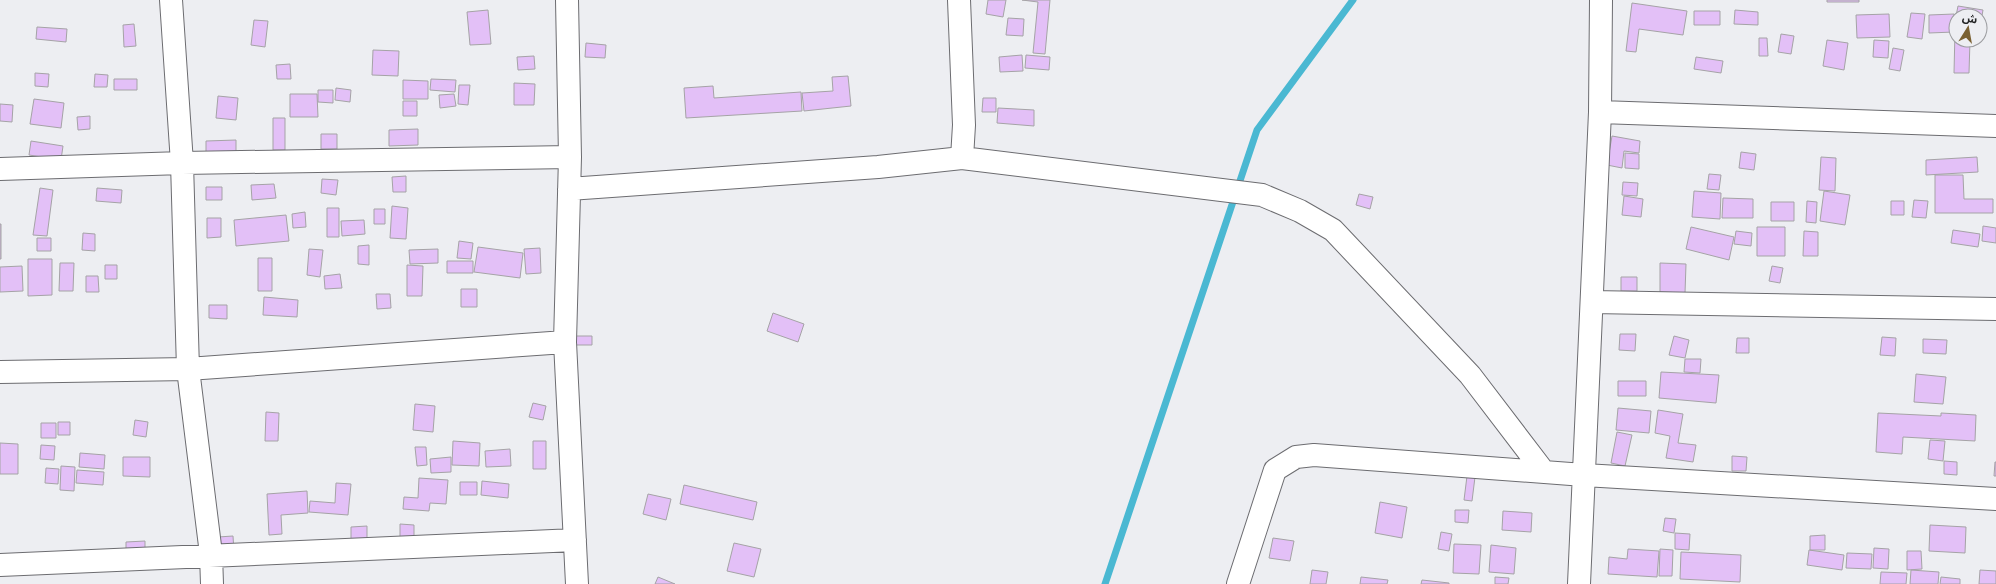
<svg xmlns="http://www.w3.org/2000/svg" width="1996" height="584" viewBox="0 0 1996 584" font-family="'Public Sans','Noto Sans Arabic',sans-serif">
  <rect width="100%" height="100%" fill="#edeef2"/>
  <g fill="none" stroke-linecap="round" stroke-linejoin="round">
    <path stroke="#4ab8d2" stroke-width="7" d="M 1105,584 L 1257,130 L 1353,0"/>
  </g>
  <path fill="#e3c0f7" stroke="#a5a3a6" d="M 988,0 L 1006,0 L 1003,17 L 986,14 Z
    M 1050,0 L 1045,54 L 1033,53 L 1038,2 L 1022,0 Z
    M 1827,0 L 1859,0 L 1859,2 L 1827,2 Z
    M 1632,3 L 1687,11 L 1683,35 L 1639,29 L 1636,52 L 1626,51 Z
    M 1958,6 L 1983,10 L 1980,27 L 1980,16 L 1956,16 Z
    M 488,10 L 491,44 L 470,45 L 467,12 Z
    M 1735,10 L 1758,12 L 1758,25 L 1734,24 Z
    M 1694,11 L 1720,11 L 1720,25 L 1694,25 Z
    M 1911,13 L 1925,14 L 1922,39 L 1907,37 Z
    M 1889,14 L 1890,37 L 1857,38 L 1856,15 Z
    M 1954,14 L 1954,32 L 1929,33 L 1929,15 Z
    M 1008,18 L 1024,19 L 1023,36 L 1006,35 Z
    M 254,20 L 268,21 L 265,47 L 251,45 Z
    M 134,24 L 136,46 L 124,47 L 123,25 Z
    M 37,27 L 67,29 L 66,42 L 36,39 Z
    M 1955,30 L 1956,40 L 1970,40 L 1969,73 L 1954,73 Z
    M 1781,34 L 1794,36 L 1791,54 L 1778,52 Z
    M 1759,38 L 1767,38 L 1768,56 L 1759,56 Z
    M 1827,40 L 1848,43 L 1844,70 L 1823,66 Z
    M 1874,40 L 1889,41 L 1888,58 L 1873,57 Z
    M 586,43 L 606,45 L 605,58 L 585,57 Z
    M 1893,48 L 1904,50 L 1900,71 L 1889,69 Z
    M 373,50 L 399,51 L 398,76 L 372,75 Z
    M 1022,55 L 1023,71 L 1000,72 L 999,57 Z
    M 1026,55 L 1050,57 L 1049,70 L 1025,68 Z
    M 534,56 L 535,69 L 518,70 L 517,57 Z
    M 1696,57 L 1723,61 L 1721,73 L 1694,69 Z
    M 290,64 L 291,79 L 277,79 L 276,65 Z
    M 35,73 L 49,74 L 48,87 L 35,86 Z
    M 95,74 L 108,75 L 107,87 L 94,87 Z
    M 848,76 L 851,106 L 804,111 L 802,93 L 833,91 L 832,77 Z
    M 114,79 L 137,79 L 137,90 L 114,90 Z
    M 431,79 L 456,80 L 455,92 L 430,90 Z
    M 403,80 L 428,81 L 428,99 L 403,99 Z
    M 514,83 L 535,84 L 534,105 L 514,105 Z
    M 459,85 L 470,85 L 468,105 L 458,104 Z
    M 713,86 L 714,98 L 801,92 L 802,111 L 686,118 L 684,88 Z
    M 336,88 L 351,90 L 350,102 L 335,100 Z
    M 318,90 L 333,90 L 333,103 L 318,102 Z
    M 290,94 L 317,94 L 318,117 L 290,117 Z
    M 454,94 L 456,106 L 440,108 L 439,95 Z
    M 218,96 L 238,98 L 236,120 L 216,118 Z
    M 983,98 L 996,98 L 996,112 L 982,112 Z
    M 34,99 L 64,103 L 61,128 L 30,124 Z
    M 403,101 L 417,101 L 417,116 L 403,116 Z
    M 0,104 L 13,105 L 12,122 L 0,121 Z
    M 998,108 L 1034,110 L 1034,126 L 997,123 Z
    M 90,116 L 90,129 L 78,130 L 77,117 Z
    M 273,118 L 285,118 L 285,150 L 273,150 Z
    M 418,129 L 418,145 L 389,146 L 389,130 Z
    M 321,134 L 337,134 L 337,149 L 321,149 Z
    M 1612,136 L 1640,141 L 1639,153 L 1624,151 L 1622,168 L 1607,165 Z
    M 236,140 L 236,152 L 206,153 L 206,141 Z
    M 31,141 L 63,146 L 61,160 L 29,155 Z
    M 1741,152 L 1756,154 L 1754,170 L 1739,168 Z
    M 1625,153 L 1639,154 L 1639,169 L 1625,168 Z
    M 1821,157 L 1836,158 L 1835,191 L 1819,190 Z
    M 1977,157 L 1978,172 L 1926,175 L 1926,160 Z
    M 1709,174 L 1721,175 L 1719,190 L 1707,189 Z
    M 1935,175 L 1963,175 L 1964,199 L 1993,199 L 1993,213 L 1935,213 Z
    M 406,176 L 406,192 L 393,192 L 392,177 Z
    M 322,179 L 338,180 L 336,195 L 321,193 Z
    M 1623,182 L 1638,183 L 1637,196 L 1622,195 Z
    M 274,184 L 276,198 L 252,200 L 251,185 Z
    M 206,187 L 222,187 L 222,200 L 206,200 Z
    M 40,188 L 53,190 L 47,236 L 33,235 Z
    M 97,188 L 122,190 L 121,203 L 96,201 Z
    M 1694,191 L 1721,193 L 1720,219 L 1692,217 Z
    M 1824,191 L 1850,195 L 1845,225 L 1820,221 Z
    M 1359,194 L 1373,197 L 1370,209 L 1356,205 Z
    M 1624,196 L 1643,199 L 1641,217 L 1622,215 Z
    M 1723,198 L 1753,199 L 1753,218 L 1722,218 Z
    M 1914,200 L 1928,201 L 1926,218 L 1912,217 Z
    M 1807,201 L 1817,202 L 1816,223 L 1806,222 Z
    M 1891,201 L 1904,201 L 1904,215 L 1891,215 Z
    M 1771,202 L 1794,202 L 1794,221 L 1771,221 Z
    M 392,206 L 408,208 L 406,239 L 390,238 Z
    M 327,208 L 339,208 L 339,237 L 327,237 Z
    M 374,209 L 385,209 L 385,224 L 374,224 Z
    M 305,212 L 306,227 L 293,228 L 292,214 Z
    M 286,215 L 289,241 L 236,246 L 234,220 Z
    M 207,218 L 221,218 L 221,237 L 207,238 Z
    M 364,220 L 365,234 L 342,236 L 341,221 Z
    M 0,224 L 1,224 L 1,259 L 0,259 Z
    M 1983,226 L 1996,228 L 1996,243 L 1982,241 Z
    M 1691,227 L 1734,237 L 1729,260 L 1686,249 Z
    M 1757,227 L 1785,227 L 1785,256 L 1757,256 Z
    M 1953,230 L 1980,234 L 1978,247 L 1951,243 Z
    M 1736,231 L 1752,233 L 1751,246 L 1734,244 Z
    M 1804,231 L 1818,232 L 1818,256 L 1803,256 Z
    M 83,233 L 95,234 L 95,251 L 82,250 Z
    M 37,238 L 51,238 L 51,251 L 37,251 Z
    M 459,241 L 473,243 L 471,259 L 457,258 Z
    M 369,245 L 369,265 L 358,264 L 358,246 Z
    M 478,247 L 523,253 L 520,278 L 474,272 Z
    M 540,248 L 541,273 L 526,274 L 524,249 Z
    M 309,249 L 323,250 L 320,277 L 307,275 Z
    M 438,249 L 438,263 L 410,264 L 409,250 Z
    M 258,258 L 272,258 L 272,291 L 258,291 Z
    M 28,259 L 52,259 L 52,295 L 28,296 Z
    M 447,261 L 473,261 L 473,273 L 447,273 Z
    M 60,263 L 74,263 L 73,291 L 59,291 Z
    M 1660,263 L 1686,264 L 1685,293 L 1660,292 Z
    M 105,265 L 117,265 L 117,279 L 105,279 Z
    M 407,265 L 423,266 L 422,296 L 407,296 Z
    M 22,266 L 23,291 L 0,292 L 0,267 Z
    M 1772,266 L 1783,268 L 1780,283 L 1769,281 Z
    M 340,274 L 342,288 L 325,289 L 324,276 Z
    M 86,276 L 98,276 L 99,292 L 86,292 Z
    M 1621,277 L 1637,277 L 1637,291 L 1621,291 Z
    M 461,289 L 477,289 L 477,307 L 461,307 Z
    M 376,294 L 390,294 L 391,308 L 377,309 Z
    M 264,297 L 298,300 L 297,317 L 263,315 Z
    M 209,305 L 227,305 L 227,319 L 209,318 Z
    M 773,313 L 804,324 L 798,342 L 767,331 Z
    M 1620,334 L 1636,334 L 1635,351 L 1619,350 Z
    M 575,336 L 592,336 L 592,345 L 575,345 Z
    M 1674,336 L 1689,340 L 1685,358 L 1669,355 Z
    M 1882,337 L 1896,338 L 1895,356 L 1880,355 Z
    M 1737,338 L 1749,338 L 1749,353 L 1736,353 Z
    M 1923,339 L 1947,340 L 1946,354 L 1923,353 Z
    M 1685,359 L 1701,359 L 1700,373 L 1684,372 Z
    M 1661,372 L 1719,375 L 1716,403 L 1659,398 Z
    M 1916,374 L 1946,377 L 1943,404 L 1914,402 Z
    M 1618,381 L 1646,381 L 1646,396 L 1618,396 Z
    M 533,403 L 546,406 L 543,420 L 529,417 Z
    M 415,404 L 435,406 L 433,432 L 413,430 Z
    M 1618,408 L 1651,411 L 1649,433 L 1616,430 Z
    M 1658,410 L 1683,414 L 1678,443 L 1696,445 L 1693,462 L 1666,458 L 1670,436 L 1655,433 Z
    M 266,412 L 279,413 L 278,441 L 265,441 Z
    M 1878,413 L 1941,416 L 1941,413 L 1976,415 L 1975,441 L 1903,437 L 1902,454 L 1876,452 Z
    M 135,420 L 148,422 L 146,437 L 133,435 Z
    M 58,422 L 70,422 L 70,435 L 58,435 Z
    M 41,423 L 56,423 L 56,438 L 41,438 Z
    M 1617,432 L 1632,435 L 1625,466 L 1611,463 Z
    M 1930,440 L 1945,441 L 1943,461 L 1928,459 Z
    M 453,441 L 480,443 L 479,466 L 452,465 Z
    M 533,441 L 546,441 L 546,469 L 533,469 Z
    M 0,443 L 18,444 L 18,474 L 0,474 Z
    M 41,445 L 55,446 L 54,460 L 40,459 Z
    M 415,447 L 426,447 L 427,465 L 417,466 Z
    M 510,449 L 511,466 L 486,467 L 485,451 Z
    M 80,453 L 105,455 L 104,469 L 79,467 Z
    M 1732,456 L 1747,457 L 1746,471 L 1732,471 Z
    M 123,457 L 150,457 L 150,477 L 123,476 Z
    M 451,457 L 451,472 L 431,473 L 430,459 Z
    M 1944,461 L 1957,462 L 1957,475 L 1944,474 Z
    M 1995,462 L 1996,462 L 1996,476 L 1994,476 Z
    M 61,466 L 75,467 L 74,491 L 60,490 Z
    M 46,468 L 59,469 L 58,484 L 45,483 Z
    M 77,470 L 104,472 L 103,485 L 76,483 Z
    M 1467,476 L 1475,477 L 1472,501 L 1464,500 Z
    M 419,478 L 448,480 L 446,504 L 430,503 L 429,511 L 403,509 L 404,497 L 418,498 Z
    M 482,481 L 509,484 L 508,498 L 481,495 Z
    M 460,482 L 477,482 L 477,495 L 460,495 Z
    M 336,483 L 351,484 L 348,515 L 309,512 L 310,501 L 335,503 Z
    M 684,485 L 757,502 L 753,520 L 680,504 Z
    M 307,491 L 308,513 L 281,515 L 282,534 L 269,535 L 267,494 Z
    M 648,494 L 671,499 L 666,520 L 643,514 Z
    M 1380,502 L 1407,507 L 1402,538 L 1375,533 Z
    M 1455,510 L 1469,510 L 1468,523 L 1455,522 Z
    M 1503,511 L 1532,513 L 1531,532 L 1502,530 Z
    M 1665,518 L 1676,519 L 1674,533 L 1663,531 Z
    M 400,524 L 414,525 L 414,540 L 400,540 Z
    M 1930,525 L 1966,527 L 1965,553 L 1929,551 Z
    M 367,526 L 367,541 L 351,542 L 351,527 Z
    M 1441,532 L 1452,534 L 1449,551 L 1438,549 Z
    M 1675,533 L 1690,534 L 1689,550 L 1675,549 Z
    M 1825,535 L 1825,550 L 1810,550 L 1810,536 Z
    M 233,536 L 234,552 L 219,552 L 218,537 Z
    M 1273,538 L 1294,541 L 1290,561 L 1269,558 Z
    M 145,541 L 145,553 L 126,553 L 126,542 Z
    M 734,543 L 761,549 L 754,577 L 727,571 Z
    M 1454,544 L 1481,545 L 1479,574 L 1453,573 Z
    M 1491,545 L 1516,548 L 1514,574 L 1489,572 Z
    M 1874,548 L 1889,549 L 1888,569 L 1873,568 Z
    M 1628,549 L 1659,551 L 1657,577 L 1608,574 L 1609,557 L 1627,559 Z
    M 1660,549 L 1673,550 L 1672,576 L 1659,576 Z
    M 1809,550 L 1844,555 L 1842,570 L 1807,565 Z
    M 1907,551 L 1921,551 L 1922,569 L 1907,570 Z
    M 1681,552 L 1741,555 L 1740,582 L 1680,579 Z
    M 1847,553 L 1872,554 L 1871,569 L 1846,568 Z
    M 1312,570 L 1328,572 L 1326,584 L 1310,584 Z
    M 1911,570 L 1939,572 L 1938,584 L 1910,584 Z
    M 1980,570 L 1996,571 L 1996,584 L 1979,584 Z
    M 1881,572 L 1907,573 L 1906,584 L 1880,584 Z
    M 658,577 L 675,584 L 655,584 Z
    M 1361,577 L 1388,580 L 1387,584 L 1360,584 Z
    M 1495,577 L 1509,578 L 1508,584 L 1495,584 Z
    M 1941,577 L 1960,579 L 1960,584 L 1940,584 Z
    M 1422,580 L 1449,583 L 1449,584 L 1421,584 Z"/>
  <g fill="none" stroke-linecap="round" stroke-linejoin="round">
    <g stroke="#6c6c70" stroke-width="24">
      <path id="minor" d="M 171,0 L 182,163 L 188,369 L 211,554 L 212,584
        M 567,0 L 570,157 L 565,342 L 577,584
        M 959,0 L 964,125 L 962,158
        M 1600,112 L 1996,126
        M 0,169 L 182,163 L 570,157
        M 569,189 L 878,167 L 962,158 L 1262,195 L 1300,211 L 1333,230 L 1470,375 L 1544,472
        M 1592,302 L 1996,309
        M 0,372 L 188,369 L 565,342
        M 0,565 L 575,540
        M 1238,584 L 1275,470 L 1296,457 L 1314,455 L 1584,475 L 1996,499
        M 1579,584 L 1600,112 L 1601,0"/>
    </g>
    <use href="#minor" stroke="#fff" stroke-width="22"/>
  </g>
  <g transform="translate(1968 28) rotate(11)"><circle r="19" fill="#edeef2" stroke="#9c9da0"/>
  <path d="M0-3L7 15L0 10L-7 15Z" fill="#7a6132"/>
  <text y="-6" font-size="11" font-weight="bold" text-anchor="middle" fill="#232425">ش</text>
  </g>
</svg>
